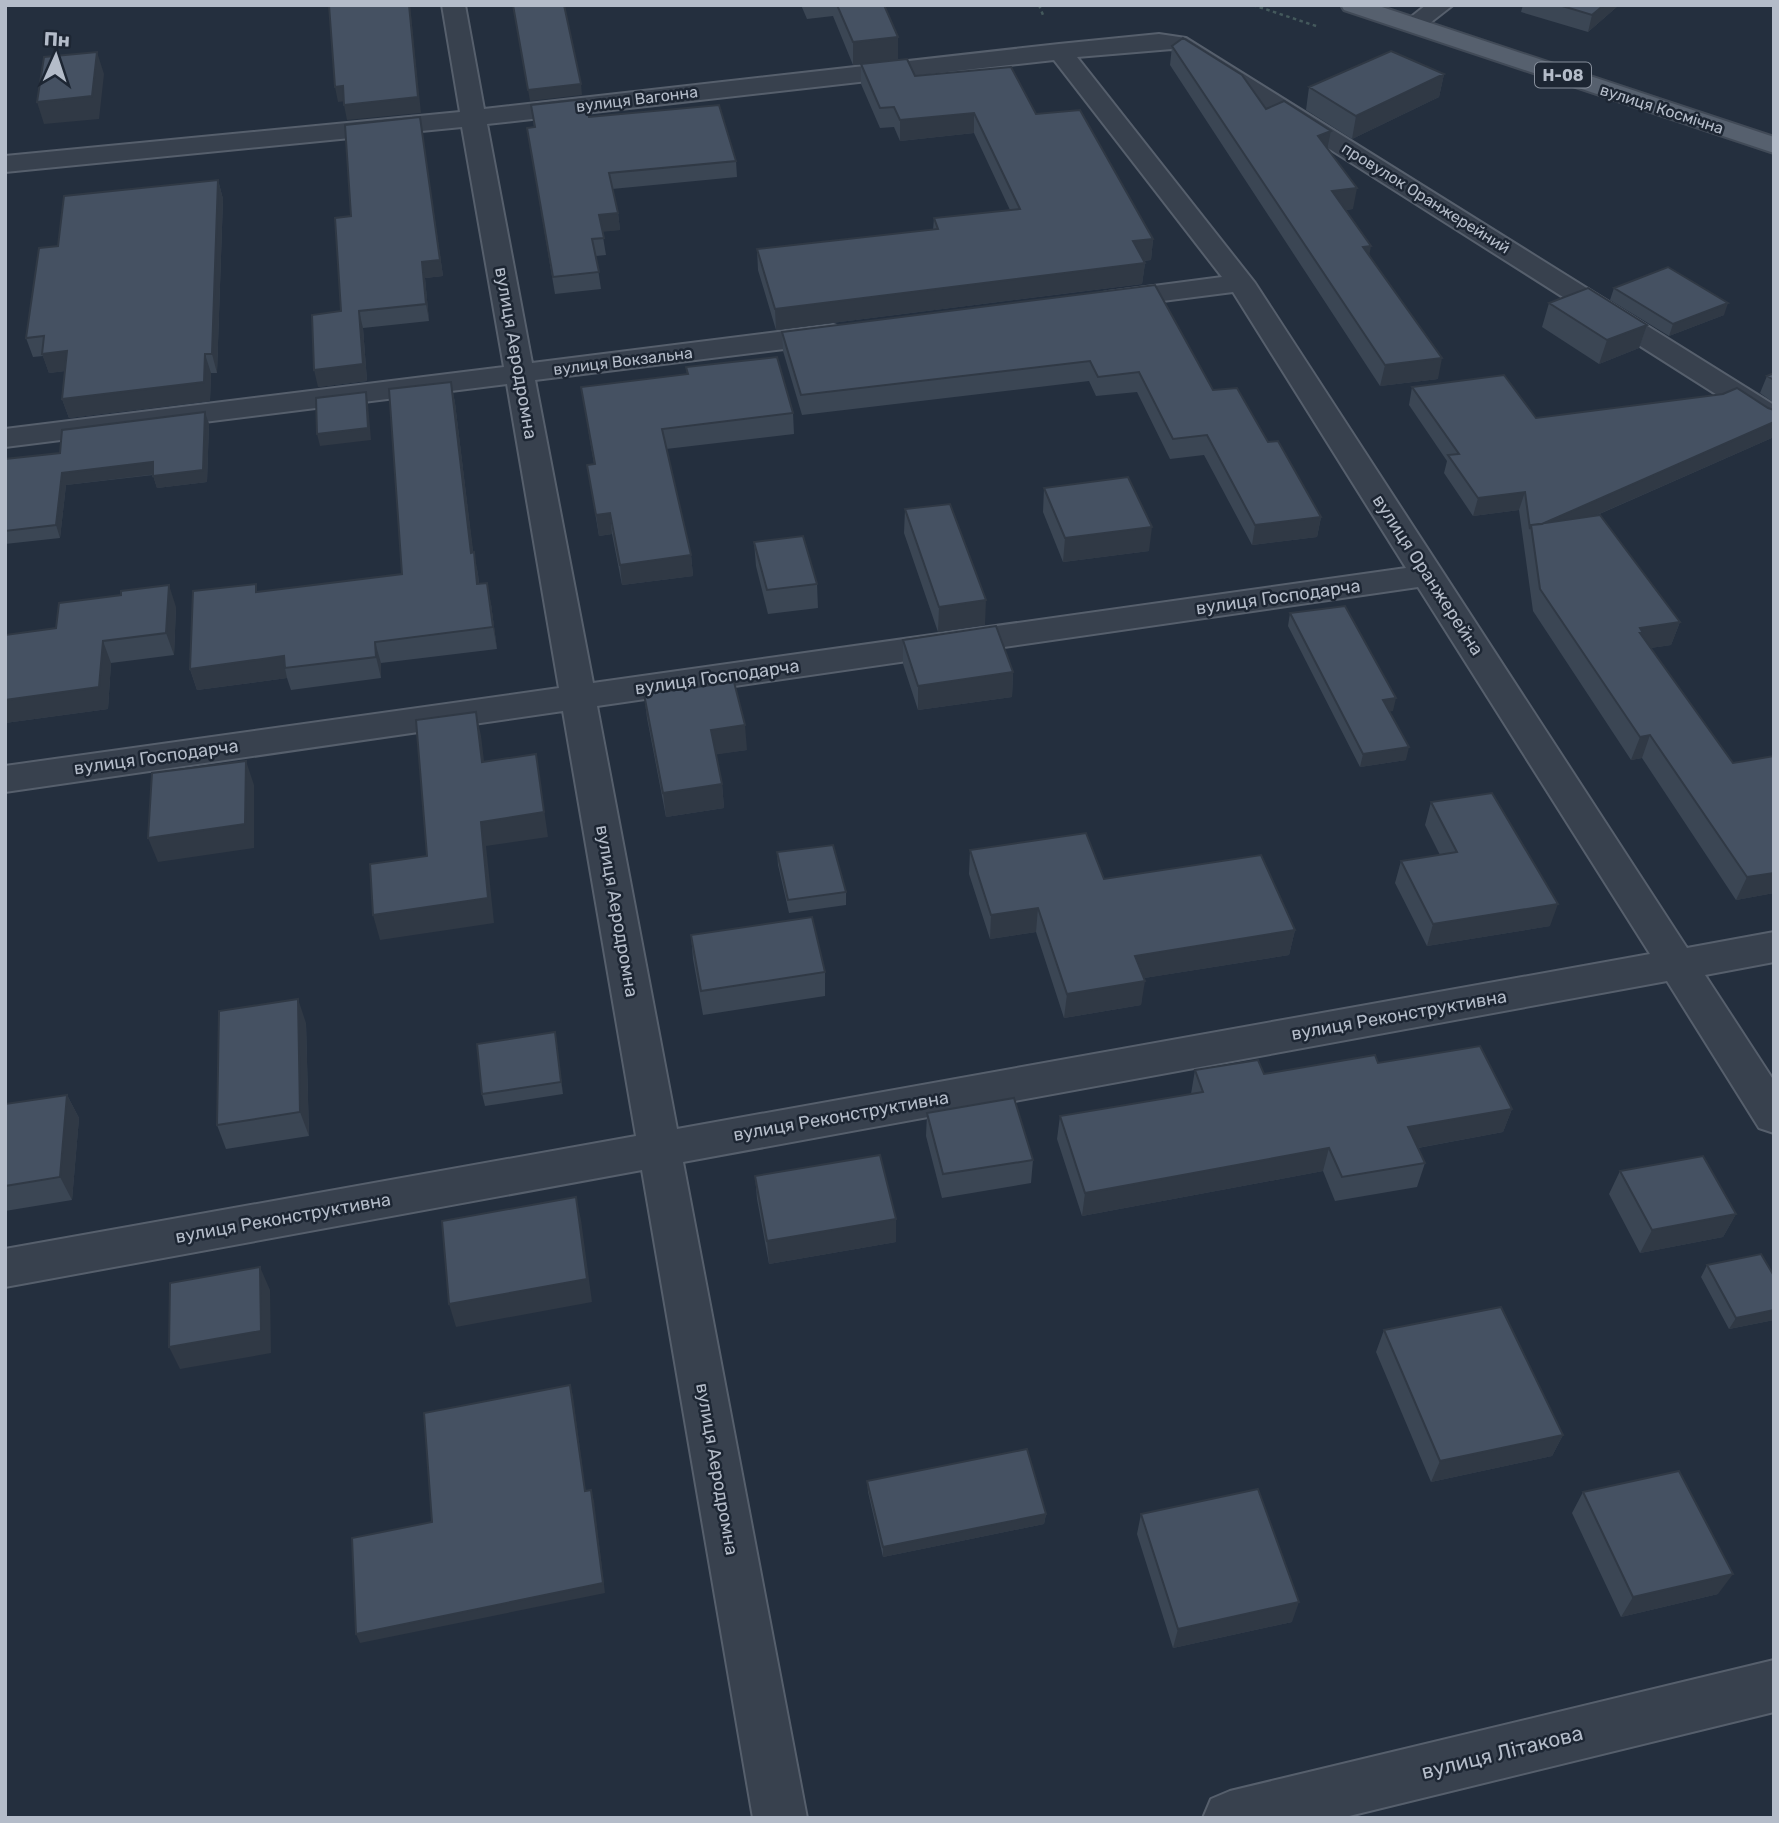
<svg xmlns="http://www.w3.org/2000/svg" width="1779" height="1823" viewBox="0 0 1779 1823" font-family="Rubik,sans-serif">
  <rect width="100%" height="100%" fill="#242f3e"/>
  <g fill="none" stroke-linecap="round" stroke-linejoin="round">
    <g stroke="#565f6c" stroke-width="4">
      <path id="street" d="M 442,5 L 465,5 L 484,109 L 1059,44 L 1159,34 L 1186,38 L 1774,405 L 1774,427 L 1763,424 L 1172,49 L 1077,57 L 1255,283 L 1687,948 L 1774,932 L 1774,962 L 1705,975 L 1774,1081 L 1774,1133 L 1759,1128 L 1667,981 L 683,1162 L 807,1818 L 753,1818 L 642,1170 L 5,1287 L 5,1249 L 636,1136 L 563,711 L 5,792 L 5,766 L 559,688 L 507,384 L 5,447 L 5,429 L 504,367 L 462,127 L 5,172 L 5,156 L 460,112 ZM 1054,60 L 1222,277 L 1108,292 L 1098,294 L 1094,300 L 1098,306 L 1108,308 L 1233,292 L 1406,568 L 593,683 L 535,380 L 833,343 L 843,340 L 847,334 L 843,328 L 833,325 L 532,363 L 487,124 ZM 1418,587 L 1650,954 L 677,1129 L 597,706 Z
        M 1426,5 L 1453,5 L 1421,30 L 1405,30 L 1401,25 Z
        M 1774,1660 L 1774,1712 L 1341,1818 L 1203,1818 L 1211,1799 L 1230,1791 Z"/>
    </g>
    <g stroke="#414a57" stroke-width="4">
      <path id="primary" d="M 1341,5 L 1376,5 L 1774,137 L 1774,153 L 1344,10 Z"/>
    </g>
    <path stroke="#44595c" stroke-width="2.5" stroke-dasharray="3.5 3.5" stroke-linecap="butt" d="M 1039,5 L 1043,15
      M 1253,5 L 1319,27"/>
    <use href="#street" fill="#38414e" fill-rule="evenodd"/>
    <use href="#primary" fill="#56606e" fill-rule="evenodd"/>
  </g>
  <path fill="#3b4654" d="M 801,5 L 884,5 L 898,60 L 853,65 L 833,16 L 807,19 Z
    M 1523,5 L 1619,5 L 1588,32 L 1521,12 Z
    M 1172,46 L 1266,109 L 1331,131 L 1328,149 L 1353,209 L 1345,210 L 1438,379 L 1380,386 L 1170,65 Z
    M 861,64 L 915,76 L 1036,114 L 1153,239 L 1151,260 L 1143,261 L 1145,263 L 1142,284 L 776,330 L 758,270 L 757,249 L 933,230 L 934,218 L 1010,210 L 974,133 L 900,141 L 894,127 L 880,128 L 861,84 Z
    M 1444,74 L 1439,97 L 1352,139 L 1306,110 L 1309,87 Z
    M 531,105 L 589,117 L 736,161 L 737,177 L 612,189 L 618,213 L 620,230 L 602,231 L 606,255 L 596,256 L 601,289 L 555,294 L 527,128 L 534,127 Z
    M 420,117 L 443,276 L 425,278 L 429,321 L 363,328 L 367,381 L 318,387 L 341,311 L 351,216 Z
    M 218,180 L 223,199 L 217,373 L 211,373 L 210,401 L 69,418 L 62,399 L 65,371 L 49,373 L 43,356 L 33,357 L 26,338 L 58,246 Z
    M 1155,285 L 1213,390 L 1268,442 L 1321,517 L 1317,537 L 1252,545 L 1204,455 L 1170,459 L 1137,392 L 1096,396 L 1089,381 L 802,415 L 783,351 L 782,332 Z
    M 1614,288 L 1724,315 L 1669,336 L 1610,300 Z
    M 1549,303 L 1647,325 L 1639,348 L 1599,364 L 1542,327 Z
    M 686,367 L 793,413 L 794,434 L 666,449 L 691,555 L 693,576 L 622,585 L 612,534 L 599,536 L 587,465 L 594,464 L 581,387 L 687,374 Z
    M 1774,373 L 1774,403 L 1760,393 L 1767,376 Z
    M 451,382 L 455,403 L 473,553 L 478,574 L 479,584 L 491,604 L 497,649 L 381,663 L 381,678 L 291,690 L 287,678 L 197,690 L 190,669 L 258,592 L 402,574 Z
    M 1412,387 L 1536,418 L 1768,408 L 1774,410 L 1774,437 L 1595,516 L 1680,622 L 1671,645 L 1650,648 L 1733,763 L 1774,756 L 1774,893 L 1736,900 L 1642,758 L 1631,760 L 1533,611 L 1519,510 L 1473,516 L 1444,473 L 1447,461 L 1409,405 Z
    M 205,412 L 209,424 L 207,482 L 157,488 L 153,475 L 66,485 L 60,538 L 5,544 L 5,459 L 60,453 Z
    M 1044,488 L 1149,551 L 1063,562 L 1043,512 Z
    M 905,509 L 985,625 L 938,632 L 904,533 Z
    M 754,542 L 817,584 L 818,608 L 768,614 L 756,566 Z
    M 176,607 L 174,655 L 111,663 L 108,709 L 5,723 L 5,635 L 56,628 Z
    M 1290,613 L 1393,711 L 1389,711 L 1406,760 L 1360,767 L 1288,626 Z
    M 903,640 L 1013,672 L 1012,697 L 918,710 L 903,664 Z
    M 644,694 L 747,750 L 716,754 L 722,784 L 724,808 L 666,817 L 647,718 Z
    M 1431,802 L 1550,926 L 1427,946 L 1395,883 L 1401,861 L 1440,855 L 1425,825 Z
    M 970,850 L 1104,879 L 1295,930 L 1289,955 L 1144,978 L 1141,1005 L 1064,1018 L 1036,932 L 990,939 L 969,874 Z
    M 777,853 L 846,892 L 846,905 L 789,913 L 778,865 Z
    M 691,935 L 825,972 L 825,996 L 703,1015 L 693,959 Z
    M 306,1023 L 309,1136 L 226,1149 L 217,1125 Z
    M 555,1032 L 563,1094 L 485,1106 L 482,1094 Z
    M 1378,1063 L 1512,1109 L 1503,1132 L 1418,1148 L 1425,1163 L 1417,1187 L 1335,1201 L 1323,1171 L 1082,1216 L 1057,1139 L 1060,1116 L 1191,1094 L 1195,1070 L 1264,1074 Z
    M 67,1095 L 79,1118 L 72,1200 L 5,1211 L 5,1104 Z
    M 927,1113 L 1033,1160 L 1031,1183 L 942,1198 L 926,1136 Z
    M 1620,1171 L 1736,1214 L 1723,1237 L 1640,1253 L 1609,1194 Z
    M 755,1176 L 896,1242 L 769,1264 L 757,1199 Z
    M 1707,1265 L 1774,1276 L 1774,1320 L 1729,1329 L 1701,1277 Z
    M 1384,1330 L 1563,1435 L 1552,1456 L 1431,1482 L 1376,1352 Z
    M 867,1481 L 1046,1514 L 1044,1524 L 883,1557 L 868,1492 Z
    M 1583,1492 L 1718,1594 L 1621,1617 L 1572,1513 Z
    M 1141,1514 L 1292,1622 L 1173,1648 L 1137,1534 Z"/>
  <path fill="#303945" d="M 409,5 L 410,5 L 421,113 L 347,120 L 344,105 Z
    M 1604,5 L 1619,5 L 1588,32 L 1592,15 Z
    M 898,37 L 898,60 L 853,65 L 853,42 Z
    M 97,52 L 104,74 L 99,119 L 44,124 L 37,102 Z
    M 1444,74 L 1439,97 L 1352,139 L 1356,116 Z
    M 581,84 L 582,95 L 530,101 L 528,90 Z
    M 343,86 L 346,101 L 338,102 L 335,87 Z
    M 974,113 L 974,133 L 900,141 L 900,120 Z
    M 420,117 L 443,276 L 425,278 L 429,321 L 426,304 L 422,262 Z
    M 1331,131 L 1327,151 L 1318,136 Z
    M 218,180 L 223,199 L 217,373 L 212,354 Z
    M 1357,188 L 1353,209 L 1328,212 L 1332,191 Z
    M 618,213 L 620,230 L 601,232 L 599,215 Z
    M 1153,239 L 1151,260 L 1130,262 L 1133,241 Z
    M 1371,246 L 1367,267 L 1363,247 Z
    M 1145,263 L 1142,284 L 776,330 L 775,309 Z
    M 1728,303 L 1724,315 L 1669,336 L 1673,324 Z
    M 359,311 L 363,328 L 367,381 L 318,387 L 314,370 Z
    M 1647,325 L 1639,348 L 1599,364 L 1607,340 Z
    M 67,351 L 74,370 L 49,373 L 42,354 Z
    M 205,354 L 211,373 L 210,401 L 69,418 L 62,399 Z
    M 1442,358 L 1438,379 L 1380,386 L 1385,365 Z
    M 451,382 L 455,403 L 476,574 L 471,553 Z
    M 366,392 L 368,404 L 371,440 L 320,446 L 317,434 Z
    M 205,412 L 209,424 L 207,482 L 157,488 L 153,476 Z
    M 1774,422 L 1774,437 L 1533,543 L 1531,528 Z
    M 153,462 L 157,474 L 66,485 L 60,538 L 56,525 L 62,473 Z
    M 1525,492 L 1519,510 L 1473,516 L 1478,498 Z
    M 610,513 L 612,534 L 599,536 L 596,515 Z
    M 1321,517 L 1317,537 L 1252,545 L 1255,525 Z
    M 1152,527 L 1149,551 L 1063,562 L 1065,538 Z
    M 474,552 L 478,574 L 481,606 L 477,584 Z
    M 691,555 L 693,576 L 622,585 L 620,565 Z
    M 487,583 L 491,604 L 497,649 L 493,627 Z
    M 169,585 L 176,607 L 174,655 L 166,633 Z
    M 986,600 L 985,625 L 938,632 L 939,607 Z
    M 1680,622 L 1671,645 L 1637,650 L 1640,628 Z
    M 103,641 L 111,663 L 108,709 L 5,723 L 5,700 Z
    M 375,642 L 381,663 L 381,678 L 376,657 Z
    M 284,656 L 285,668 L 287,678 L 197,690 L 190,669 Z
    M 1013,672 L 1012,697 L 918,710 L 918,686 Z
    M 1396,698 L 1393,711 L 1380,713 L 1383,700 Z
    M 476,712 L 481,736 L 487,786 L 482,762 Z
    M 745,725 L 747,750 L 713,755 L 711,730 Z
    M 1650,735 L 1642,758 L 1631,760 L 1640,737 Z
    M 1409,747 L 1406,760 L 1360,767 L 1363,754 Z
    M 536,754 L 548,837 L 486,846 L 494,923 L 380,940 L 373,915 L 481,822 Z
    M 246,761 L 254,785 L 254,848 L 158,862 L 148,838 Z
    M 722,784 L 724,808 L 666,817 L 663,793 Z
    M 1774,873 L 1774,893 L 1736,900 L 1747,877 Z
    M 1558,904 L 1550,926 L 1427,946 L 1433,924 Z
    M 1038,908 L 1036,932 L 990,939 L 991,915 Z
    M 1295,930 L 1289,955 L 1132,980 L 1135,956 Z
    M 1145,981 L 1141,1005 L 1064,1018 L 1067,994 Z
    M 298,999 L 306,1023 L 309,1136 L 300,1112 Z
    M 555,1032 L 557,1044 L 563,1094 L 561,1082 Z
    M 67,1095 L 79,1118 L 72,1200 L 60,1177 Z
    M 1512,1109 L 1503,1132 L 1401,1151 L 1408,1127 Z
    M 1329,1148 L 1323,1171 L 1082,1216 L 1085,1193 Z
    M 576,1197 L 581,1220 L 592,1302 L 456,1327 L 449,1304 Z
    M 1736,1214 L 1723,1237 L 1640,1253 L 1652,1230 Z
    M 896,1219 L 896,1242 L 769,1264 L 767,1241 Z
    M 260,1267 L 270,1290 L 271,1353 L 180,1369 L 169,1347 Z
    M 1774,1310 L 1774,1320 L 1729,1329 L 1736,1318 Z
    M 570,1385 L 573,1396 L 587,1502 L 585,1491 Z
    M 1563,1435 L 1552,1456 L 1431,1482 L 1440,1461 Z
    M 591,1490 L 594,1501 L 605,1593 L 360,1643 L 356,1634 Z
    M 1046,1514 L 1044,1524 L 883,1557 L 883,1547 Z
    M 1733,1574 L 1718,1594 L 1621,1617 L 1633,1597 Z
    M 1299,1602 L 1292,1622 L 1173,1648 L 1178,1629 Z"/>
  <path fill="#455162" stroke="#303945" stroke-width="2" d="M 329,5 L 409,5 L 418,97 L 344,105 L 343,86 L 335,87 Z
    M 513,5 L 564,5 L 581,84 L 528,90 Z
    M 837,5 L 884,5 L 898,37 L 853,42 Z
    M 1559,5 L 1604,5 L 1592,15 Z
    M 1183,38 L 1242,75 L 1266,109 L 1284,101 L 1331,131 L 1318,136 L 1357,188 L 1332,191 L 1371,246 L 1363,247 L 1442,358 L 1385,365 L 1172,46 Z
    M 1391,51 L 1444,74 L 1356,116 L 1309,87 Z
    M 97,52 L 92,96 L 37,102 L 44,57 Z
    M 907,59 L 915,76 L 1011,67 L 1036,114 L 1080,110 L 1153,239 L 1133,241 L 1145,263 L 775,309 L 757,249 L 938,229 L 934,218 L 1020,209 L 974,113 L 900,120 L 894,107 L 880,108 L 861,64 Z
    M 585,99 L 589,117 L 719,105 L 736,161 L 609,173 L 618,213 L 599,215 L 604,238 L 592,239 L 599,272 L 553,277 L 527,128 L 535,127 L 531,105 Z
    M 420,117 L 440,260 L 422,262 L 426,304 L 359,311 L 363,364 L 314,370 L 312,315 L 341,311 L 335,218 L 351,216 L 345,125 Z
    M 218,180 L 212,354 L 205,354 L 204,382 L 62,399 L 67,351 L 42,354 L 44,336 L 26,338 L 39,248 L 58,246 L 64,196 Z
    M 1668,267 L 1728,303 L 1673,324 L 1614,288 Z
    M 1155,285 L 1213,390 L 1237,388 L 1268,442 L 1278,441 L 1321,517 L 1255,525 L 1207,435 L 1173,439 L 1139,372 L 1098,377 L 1090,361 L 801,395 L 782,332 Z
    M 1588,288 L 1647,325 L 1607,340 L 1549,303 Z
    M 777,357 L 793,413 L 662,429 L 691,555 L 620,565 L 610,513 L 596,515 L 587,465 L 595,464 L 581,387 L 688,374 L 686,367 Z
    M 1774,373 L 1774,380 L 1767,376 Z
    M 1504,375 L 1536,418 L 1723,394 L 1737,388 L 1768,408 L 1774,410 L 1774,422 L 1542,524 L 1531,525 L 1530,529 L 1525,492 L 1478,498 L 1448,455 L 1459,454 L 1412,387 Z
    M 451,382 L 471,553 L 474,552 L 477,584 L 487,583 L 493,627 L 375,642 L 376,657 L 285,668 L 284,656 L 190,669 L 193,591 L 256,584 L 256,592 L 402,574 L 389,389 Z
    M 366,392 L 368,428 L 317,434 L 316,398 Z
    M 205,412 L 203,470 L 153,476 L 153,462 L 62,473 L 56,525 L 5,531 L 5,459 L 60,453 L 62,430 Z
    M 1128,477 L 1152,527 L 1065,538 L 1044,488 Z
    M 950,504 L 986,600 L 939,607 L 905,509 Z
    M 1600,515 L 1680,622 L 1640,628 L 1643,633 L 1640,633 L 1733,763 L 1774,756 L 1774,873 L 1747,877 L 1650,735 L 1640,737 L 1540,589 L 1531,525 Z
    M 803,536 L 817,584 L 767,590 L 754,542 Z
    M 169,585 L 166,633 L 103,641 L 99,687 L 5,700 L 5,635 L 56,628 L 59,603 L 121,595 L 121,591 Z
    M 1345,606 L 1396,698 L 1383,700 L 1409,747 L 1363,754 L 1290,613 Z
    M 996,626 L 1013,672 L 918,686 L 903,640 Z
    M 734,682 L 745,725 L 711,730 L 722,784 L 663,793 L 644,694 Z
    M 476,712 L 482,762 L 536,754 L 544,812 L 481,822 L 488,898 L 373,915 L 370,864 L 427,856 L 416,720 Z
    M 246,761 L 245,824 L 148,838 L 152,773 Z
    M 1492,793 L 1558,904 L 1433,924 L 1401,861 L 1457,852 L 1431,802 Z
    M 1086,833 L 1104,879 L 1261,855 L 1295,930 L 1135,956 L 1145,981 L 1067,994 L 1038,908 L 991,915 L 970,850 Z
    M 833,845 L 846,892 L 788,900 L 777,852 Z
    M 812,917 L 825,972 L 701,991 L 691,935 Z
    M 298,999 L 300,1112 L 217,1125 L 219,1011 Z
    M 555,1032 L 561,1082 L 482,1094 L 477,1044 Z
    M 1480,1046 L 1512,1109 L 1408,1127 L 1425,1163 L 1342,1177 L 1329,1148 L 1085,1193 L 1060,1116 L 1203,1092 L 1195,1070 L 1258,1060 L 1264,1074 L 1375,1055 L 1378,1063 Z
    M 67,1095 L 60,1177 L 5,1186 L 5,1104 Z
    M 1014,1098 L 1033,1160 L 943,1174 L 927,1113 Z
    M 880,1155 L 896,1219 L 767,1241 L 755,1176 Z
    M 1703,1156 L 1736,1214 L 1652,1230 L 1620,1171 Z
    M 576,1197 L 587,1279 L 449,1304 L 442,1221 Z
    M 1761,1254 L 1774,1276 L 1774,1310 L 1736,1318 L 1707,1265 Z
    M 260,1267 L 261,1331 L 169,1347 L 170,1283 Z
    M 1501,1307 L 1563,1435 L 1440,1461 L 1384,1330 Z
    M 570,1385 L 585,1491 L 591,1490 L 603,1583 L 356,1634 L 352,1538 L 432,1522 L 424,1413 Z
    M 1027,1449 L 1046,1514 L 883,1547 L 867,1481 Z
    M 1679,1471 L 1733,1574 L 1633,1597 L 1583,1492 Z
    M 1258,1489 L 1299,1602 L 1178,1629 L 1141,1514 Z"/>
  <g text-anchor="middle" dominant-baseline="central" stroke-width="5" stroke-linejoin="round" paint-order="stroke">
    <rect fill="#1d2633" stroke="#878f9c" stroke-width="2" x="1535" y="62.5" width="56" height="25" rx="5"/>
    <g font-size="16" font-weight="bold" fill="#b4bcc9">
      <text x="1563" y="75">Н-08</text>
    </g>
    <g font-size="16" fill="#b4bcc9" stroke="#1d2633">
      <text transform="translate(637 99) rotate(-7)">вулиця Вагонна</text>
      <text transform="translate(1662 109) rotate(18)">вулиця Космічна</text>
      <text transform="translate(1426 198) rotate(32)">провулок Оранжерейний</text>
      <text transform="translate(623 361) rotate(-7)">вулиця Вокзальна</text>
    </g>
    <g font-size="18" fill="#b4bcc9" stroke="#1d2633">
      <text transform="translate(516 353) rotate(80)">вулиця Аеродромна</text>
      <text transform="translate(1428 575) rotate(57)">вулиця Оранжерейна</text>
      <text transform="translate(1278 597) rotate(-8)">вулиця Господарча</text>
      <text transform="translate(717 677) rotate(-8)">вулиця Господарча</text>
      <text transform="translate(156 757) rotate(-8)">вулиця Господарча</text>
      <text transform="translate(617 911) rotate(80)">вулиця Аеродромна</text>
      <text transform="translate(1399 1015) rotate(-10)">вулиця Реконструктивна</text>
      <text transform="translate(841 1116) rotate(-10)">вулиця Реконструктивна</text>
      <text transform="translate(283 1218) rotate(-10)">вулиця Реконструктивна</text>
      <text transform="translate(717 1469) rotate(80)">вулиця Аеродромна</text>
    </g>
    <g font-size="21" fill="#b4bcc9" stroke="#1d2633">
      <text transform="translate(1502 1752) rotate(-14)">вулиця Літакова</text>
    </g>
  </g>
  <rect width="1779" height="1823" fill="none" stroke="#b4bcc9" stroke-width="14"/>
  <g transform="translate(56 56) rotate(3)" stroke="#1d2633" stroke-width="5" paint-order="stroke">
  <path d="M0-5L12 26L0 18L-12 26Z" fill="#b4bcc9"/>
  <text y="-10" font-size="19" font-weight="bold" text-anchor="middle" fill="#b4bcc9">Пн</text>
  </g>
</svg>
